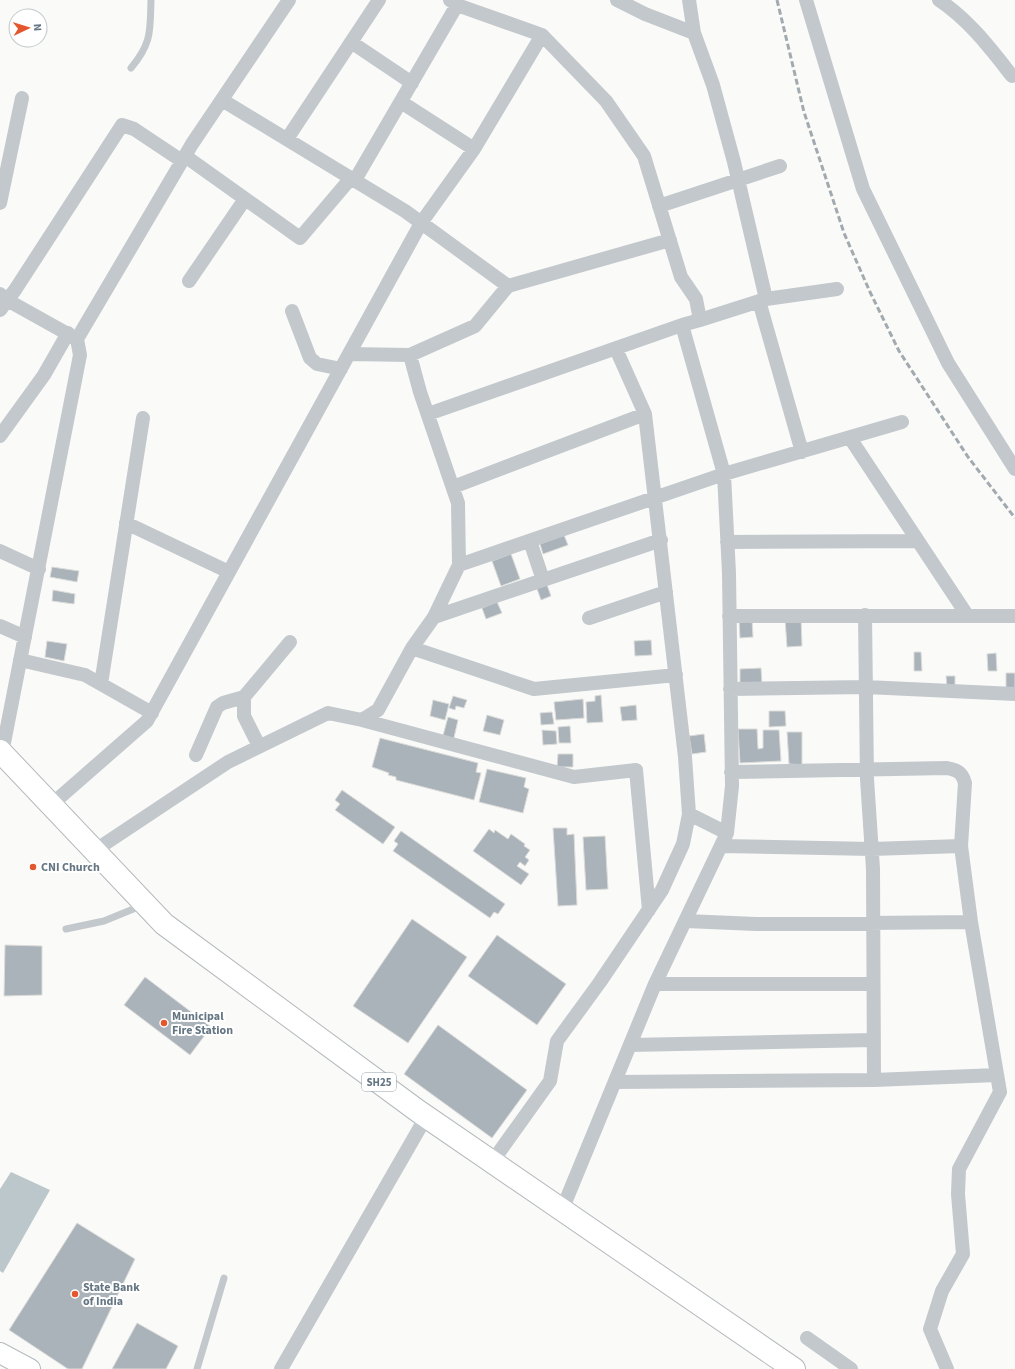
<svg xmlns="http://www.w3.org/2000/svg" width="1015" height="1369" viewBox="0 0 1015 1369" font-family="'Source Sans 3',sans-serif">
  <rect width="100%" height="100%" fill="#fafaf8"/>
  <path fill="#bbc7cb" d="M 11,1172 L 50,1190 L 3,1273 L 0,1271 L 0,1189 Z"/>
  <path fill="#aab3b9" stroke="#dcdcda" d="M 564,535 L 568,545 L 543,554 L 540,544 Z
    M 511,554 L 520,579 L 501,586 L 492,561 Z
    M 52,567 L 79,571 L 77,582 L 50,577 Z
    M 546,582 L 551,596 L 541,600 L 536,586 Z
    M 53,590 L 75,594 L 74,604 L 52,601 Z
    M 497,602 L 502,613 L 486,619 L 482,608 Z
    M 801,617 L 802,646 L 787,647 L 785,618 Z
    M 739,619 L 752,619 L 753,637 L 740,638 Z
    M 651,640 L 652,655 L 635,656 L 634,641 Z
    M 47,641 L 67,644 L 64,661 L 45,657 Z
    M 914,652 L 921,652 L 922,671 L 914,671 Z
    M 996,653 L 997,671 L 988,671 L 987,654 Z
    M 761,668 L 762,684 L 740,685 L 740,669 Z
    M 1006,673 L 1015,673 L 1015,689 L 1006,688 Z
    M 946,676 L 955,676 L 955,688 L 947,688 Z
    M 601,695 L 603,722 L 587,723 L 586,702 L 595,701 L 595,696 Z
    M 453,696 L 467,700 L 464,708 L 456,706 L 455,710 L 449,708 Z
    M 583,699 L 584,718 L 556,720 L 554,702 Z
    M 433,700 L 449,704 L 445,720 L 430,716 Z
    M 636,705 L 637,720 L 622,721 L 620,707 Z
    M 769,711 L 785,711 L 786,726 L 769,727 Z
    M 552,712 L 554,724 L 541,725 L 540,713 Z
    M 487,715 L 504,720 L 500,735 L 483,731 Z
    M 448,717 L 458,720 L 453,742 L 442,739 Z
    M 570,726 L 571,743 L 559,743 L 558,727 Z
    M 738,729 L 757,729 L 758,749 L 763,748 L 763,730 L 779,730 L 781,761 L 740,763 Z
    M 542,730 L 556,731 L 557,744 L 543,745 Z
    M 787,732 L 802,732 L 802,765 L 789,764 Z
    M 704,734 L 706,752 L 692,754 L 689,736 Z
    M 380,738 L 478,763 L 476,772 L 481,773 L 474,800 L 396,780 L 396,777 L 388,775 L 389,773 L 372,767 Z
    M 558,754 L 573,754 L 573,767 L 557,767 Z
    M 487,769 L 526,778 L 524,787 L 529,789 L 523,813 L 479,802 Z
    M 342,790 L 395,827 L 383,844 L 335,810 L 340,804 L 335,800 Z
    M 553,828 L 567,828 L 567,835 L 574,834 L 577,905 L 558,906 Z
    M 489,829 L 494,833 L 495,830 L 508,839 L 511,834 L 525,844 L 524,846 L 530,850 L 525,857 L 529,860 L 525,866 L 520,862 L 517,866 L 529,874 L 521,885 L 473,851 Z
    M 401,831 L 505,904 L 498,914 L 494,912 L 490,918 L 393,851 L 398,844 L 394,841 Z
    M 605,836 L 608,889 L 586,890 L 583,837 Z
    M 412,919 L 467,957 L 408,1043 L 353,1006 Z
    M 497,935 L 566,984 L 537,1025 L 468,976 Z
    M 5,945 L 42,946 L 42,995 L 4,996 Z
    M 145,977 L 211,1027 L 190,1055 L 124,1005 Z
    M 438,1025 L 527,1090 L 492,1138 L 404,1074 Z
    M 77,1223 L 135,1259 L 82,1369 L 68,1369 L 9,1330 Z
    M 137,1323 L 178,1346 L 166,1369 L 112,1369 Z"/>
  <g fill="none" stroke-linecap="round" stroke-linejoin="round">
    <g stroke="#b3babf" stroke-width="22">
      <path id="secondary" d="M 0,1353 L 30,1369"/>
    </g>
    <g stroke="#b5babe" stroke-width="24">
      <path id="primary" d="M 0,751 L 164,924 L 418,1111 L 794,1369"/>
    </g>
    <path stroke="#c3c8cc" stroke-width="7" d="M 131,68 C 152,43 150,31 151,0
      M 66,929 L 104,921 L 143,905
      M 197,1369 L 224,1278"/>
    <path stroke="#c3c8cc" stroke-width="14" d="M 450,0 L 457,5 L 542,35 L 606,101 L 644,156 L 681,277 L 696,299 L 700,320 L 766,299 L 837,289
      M 617,0 L 645,14 L 694,33
      M 689,0 L 694,33 L 713,85 L 734,162 L 766,299
      M 806,0 L 863,189 L 948,363 L 1015,469
      M 939,0 C 969,20 990,48 1012,76
      M 351,42 L 412,83
      M 222,100 L 405,211 L 508,286 L 670,240
      M 401,102 L 474,149
      M 287,139 L 379,0
      M 185,156 L 300,238 L 351,178
      M 355,180 L 457,5
      M 0,203 L 22,98
      M 659,206 L 780,166
      M 189,281 L 245,199
      M 508,286 L 475,326 L 410,355 L 420,392 L 458,503 L 459,565 L 724,474 L 682,325 L 700,320
      M 0,294 L 7,300 L 75,338
      M 759,301 L 802,452
      M 0,310 L 15,290 L 122,125 L 134,129 L 182,161
      M 292,311 L 310,358 L 317,364 L 341,369
      M 616,349 L 645,414 L 685,757 L 689,814 L 727,833
      M 349,354 L 410,355
      M 428,414 L 682,325
      M 0,436 L 44,375 L 68,333
      M 850,438 L 967,615
      M 453,487 L 645,414
      M 126,523 L 229,572
      M 530,541 L 543,580
      M 727,542 L 918,541
      M 0,551 L 39,569
      M 459,565 L 434,617 L 412,648 L 534,689 L 676,675
      M 865,615 L 867,779 L 873,869 L 874,1080 L 997,1075
      M 729,616 L 1015,616
      M 434,617 L 661,540
      M 589,618 L 666,592
      M 0,626 L 25,637
      M 412,648 L 378,710 L 362,720 L 574,777 L 636,770 L 649,910
      M 20,660 L 85,675 L 152,713
      M 101,684 L 143,418
      M 730,689 L 866,687 L 1015,694
      M 259,746 L 244,716 L 244,697 L 290,642
      M 2,753 L 80,355 L 77,339 L 192,144 L 289,0
      M 196,755 L 217,707 L 223,703 L 244,697
      M 731,772 L 947,768 C 957,770 962,772 965,783 L 961,846 L 971,922 L 1000,1092 L 959,1169 L 958,1194 L 963,1254 L 942,1291 L 930,1329 L 947,1369
      M 51,805 L 147,721 L 421,223 L 474,149 L 542,35
      M 721,846 L 872,849 L 961,846
      M 94,851 L 228,762 L 328,713 L 362,720
      M 686,921 L 756,924 L 971,922
      M 655,984 L 872,984
      M 630,1045 L 873,1040
      M 615,1082 L 874,1080
      M 492,1162 L 550,1081 L 557,1041 L 600,982 L 662,890 L 683,844 L 689,814
      M 562,1210 L 655,984 L 727,833 L 732,786 L 729,573 L 724,474 L 902,422
      M 807,1338 L 851,1369
      M 281,1369 L 426,1117"/>
    <use href="#secondary" stroke="#fff" stroke-width="20"/>
    <use href="#primary" stroke="#fff" stroke-width="22"/>
    <path stroke="#a2aab0" stroke-width="3" stroke-dasharray="6 3" stroke-linecap="butt" d="M 777,0 L 804,112 L 844,233 L 870,292 L 899,351 L 968,457 L 1015,518"/>
  </g>
  <g fill="#e4572e" stroke="#fff" stroke-width="1.5">
    <circle cx="33" cy="867" r="4"/>
    <circle cx="164" cy="1023" r="4"/>
    <circle cx="75" cy="1294" r="4"/>
  </g>
  <g text-anchor="middle" dominant-baseline="central" stroke-width="4" stroke-linejoin="round" paint-order="stroke">
    <rect fill="#fff" stroke="#939fa8" stroke-width="1" x="362" y="1073" width="34" height="18" rx="3"/>
    <g font-size="11" font-weight="bold" fill="#657683">
      <text x="379" y="1082">SH25</text>
    </g>
    <g font-size="12" font-weight="bold" fill="#657683" stroke="#fff" text-anchor="start">
      <text x="41" y="867">CNI Church</text>
      <text x="172" y="1016">Municipal<tspan x="172" dy="14">Fire Station</tspan></text>
      <text x="83" y="1287">State Bank<tspan x="83" dy="14">of India</tspan></text>
    </g>
  </g>
  <g transform="translate(28 28) rotate(86)"><circle r="19" fill="#ffffff" stroke="#c1c8cd"/>
  <path d="M0-3L7 15L0 10L-7 15Z" fill="#e4572e"/>
  <text y="-6" font-size="11" font-weight="bold" text-anchor="middle" fill="#657683">N</text>
  </g>
</svg>
